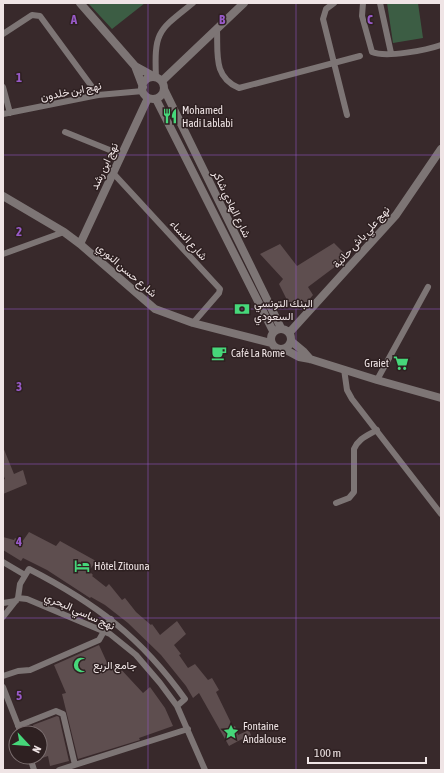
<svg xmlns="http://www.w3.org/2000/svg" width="444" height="773" viewBox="0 0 444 773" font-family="'Asap Condensed',Vazirmatn,sans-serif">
  <rect width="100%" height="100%" fill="#38292b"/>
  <path fill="#3c5d44" d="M 88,3 L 145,3 L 112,29 Z
    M 387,3 L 418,3 L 423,38 L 393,43 Z"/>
  <path fill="#5e4e4f" d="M 334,243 L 348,257 L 308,287 L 313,295 L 307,302 L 288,302 L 279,284 L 283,279 L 260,254 L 280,244 L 297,266 Z
    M 3,447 L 14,474 L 23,470 L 27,484 L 3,494 L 3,480 L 5,479 L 3,474 Z
    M 29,532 L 56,546 L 60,541 L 96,561 L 89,571 L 93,575 L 92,576 L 106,587 L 109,584 L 122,600 L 125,598 L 136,612 L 151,625 L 152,624 L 160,635 L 177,621 L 186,634 L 174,645 L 181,654 L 179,655 L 188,668 L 195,664 L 208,680 L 212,678 L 219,690 L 216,692 L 233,727 L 235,726 L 238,735 L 249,730 L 252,738 L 250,740 L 244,743 L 242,739 L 229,746 L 199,693 L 193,698 L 186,686 L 161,655 L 128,623 L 105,605 L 91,597 L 90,598 L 47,570 L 23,558 L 21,561 L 3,550 L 3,537 L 14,540 L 15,538 L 22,542 Z
    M 99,645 L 109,667 L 116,664 L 143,693 L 150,687 L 165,708 L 173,726 L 139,738 L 140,740 L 78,759 L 62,694 L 66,693 L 54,665 Z
    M 57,716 L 59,717 L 69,761 L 50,766 L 48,756 L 42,758 L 40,733 L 35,733 L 33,725 Z"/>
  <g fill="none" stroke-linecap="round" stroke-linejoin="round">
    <path stroke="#7d7575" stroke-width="6" d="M 334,3 L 326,9 L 323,19 L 347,115
      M 363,3 L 362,16 L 372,52 C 386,58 427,50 441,45
      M 380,3 L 391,53
      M 217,30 C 218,54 213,77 239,88 L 360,56
      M 3,34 L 32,15 L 40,16 L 98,95
      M 156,78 C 154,31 158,31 193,3
      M 3,87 L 10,113
      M 3,114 L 98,95 L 143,91
      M 65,132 L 122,155
      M 113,173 L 220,289 L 219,293 L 193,323
      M 3,254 L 64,232
      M 344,369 L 347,390 L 352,399 L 441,514
      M 377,380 L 428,287
      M 336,503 L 349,498 L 354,492 L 354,449 C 359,438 367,436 377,430
      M 3,562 L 25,575
      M 18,598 L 20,584 L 29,569 C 95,603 141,637 185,699 L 177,706
      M 3,603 L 16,601
      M 3,617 L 18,598 L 27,599 L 110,634 L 136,655 L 160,683 L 177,706 L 205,770
      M 3,676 L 18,671 L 30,670 L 99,640 L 111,619
      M 3,687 L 21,733
      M 18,726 L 56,711 L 63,714 L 75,765
      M 30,757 L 34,770
      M 59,770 L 188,729"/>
    <path stroke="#7d7575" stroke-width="8" d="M 80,3 L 135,66 L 155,77
      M 135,66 L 143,87
      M142 88a11 11 0 1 1 22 0a11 11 0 1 1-22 0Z
      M 162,81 L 244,3
      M 164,89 L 281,328
      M 156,99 L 273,331
      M 3,196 L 64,232 L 80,244 L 155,309 L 193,323 L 271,343
      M 80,244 L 148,98
      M271 339a10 10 0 1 1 20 0a10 10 0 1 1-20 0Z
      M 289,333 L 396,215 L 441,149
      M 291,341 L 303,351 L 310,359
      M 284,349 L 299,357 L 310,359 L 377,380 L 441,398"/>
  </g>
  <path fill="none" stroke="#985ac8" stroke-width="1" stroke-opacity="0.55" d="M 148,3 L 148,770M 296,3 L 296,770M 3,155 L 441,155M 3,309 L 441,309M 3,464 L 441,464M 3,618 L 441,618"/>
  <defs>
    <g id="restaurant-bare" transform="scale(1.2)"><path d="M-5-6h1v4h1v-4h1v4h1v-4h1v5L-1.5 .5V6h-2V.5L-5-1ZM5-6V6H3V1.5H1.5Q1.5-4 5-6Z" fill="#46d77a" stroke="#2e2021" stroke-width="2.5" paint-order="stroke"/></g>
    <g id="bank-bare" transform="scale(1.2)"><path d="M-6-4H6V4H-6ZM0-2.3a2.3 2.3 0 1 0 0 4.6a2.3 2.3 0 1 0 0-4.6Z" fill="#46d77a" stroke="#2e2021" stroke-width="2.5" paint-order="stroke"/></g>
    <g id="cafe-bare" transform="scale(1.2)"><path d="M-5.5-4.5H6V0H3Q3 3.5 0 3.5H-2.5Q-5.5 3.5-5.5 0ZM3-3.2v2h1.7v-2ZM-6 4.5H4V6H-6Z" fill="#46d77a" stroke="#2e2021" stroke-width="2.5" paint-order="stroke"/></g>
    <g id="supermarket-bare" transform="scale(1.2)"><path d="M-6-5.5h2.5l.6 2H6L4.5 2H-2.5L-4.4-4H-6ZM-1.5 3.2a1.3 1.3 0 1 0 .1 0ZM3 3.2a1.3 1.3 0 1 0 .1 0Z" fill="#46d77a" stroke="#2e2021" stroke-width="2.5" paint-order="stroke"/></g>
    <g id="hotel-bare" transform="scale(1.2)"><path d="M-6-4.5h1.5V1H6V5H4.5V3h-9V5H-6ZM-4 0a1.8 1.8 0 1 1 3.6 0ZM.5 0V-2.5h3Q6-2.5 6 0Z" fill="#46d77a" stroke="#2e2021" stroke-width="2.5" paint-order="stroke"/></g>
    <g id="mosque-bare" transform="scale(1.2)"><path d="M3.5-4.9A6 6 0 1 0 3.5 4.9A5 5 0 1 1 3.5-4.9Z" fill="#46d77a" stroke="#2e2021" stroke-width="2.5" paint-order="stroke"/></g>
    <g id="sight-bare" transform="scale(1.2)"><path d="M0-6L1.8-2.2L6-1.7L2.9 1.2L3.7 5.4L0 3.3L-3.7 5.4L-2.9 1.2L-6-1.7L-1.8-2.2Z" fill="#46d77a" stroke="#2e2021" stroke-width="2.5" paint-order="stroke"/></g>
  </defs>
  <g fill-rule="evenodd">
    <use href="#restaurant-bare" x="170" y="116"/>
    <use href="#bank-bare" x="242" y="309"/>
    <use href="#cafe-bare" x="219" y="353"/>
    <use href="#supermarket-bare" x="401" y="363"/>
    <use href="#hotel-bare" x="82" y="566"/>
    <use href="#mosque-bare" x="81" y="665"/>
    <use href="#sight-bare" x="231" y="732"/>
  </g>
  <g text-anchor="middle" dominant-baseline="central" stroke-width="3" stroke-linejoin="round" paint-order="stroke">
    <g font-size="11" fill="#efe4e5" stroke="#2e2021">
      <text transform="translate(71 91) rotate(-11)">نهج ابن خلدون</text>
      <text transform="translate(104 166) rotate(-65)">نهج ابن رشد</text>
      <text transform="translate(232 204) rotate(64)">شارع الهادي شاكر</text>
      <text transform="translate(361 237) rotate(-48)">نهج علي باش حانبة</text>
      <text transform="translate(189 240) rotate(48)">شارع النساء</text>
      <text transform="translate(127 270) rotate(41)">شارع حسن النوري</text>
      <text transform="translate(80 611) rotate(24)">نهج ساسي البحري</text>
    </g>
    <g font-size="11" fill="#efe4e5" stroke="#2e2021" text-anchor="start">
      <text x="182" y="110">Mohamed<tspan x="182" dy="13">Hadi Lablabi</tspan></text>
      <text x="254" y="303">البنك التونسي<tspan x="254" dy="13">السعودي</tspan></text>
      <text x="231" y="353">Café La Rome</text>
      <text x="389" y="363" text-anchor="end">Graiet</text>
      <text x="94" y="566">Hôtel Zitouna</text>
      <text x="93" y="665">جامع الربع</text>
      <text x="243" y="726">Fontaine<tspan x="243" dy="13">Andalouse</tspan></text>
    </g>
  </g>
  <g font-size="13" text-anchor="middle" font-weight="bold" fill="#985ac8" stroke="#2e2021" stroke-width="3" stroke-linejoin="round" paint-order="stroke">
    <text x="74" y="24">A</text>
    <text x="222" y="24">B</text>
    <text x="370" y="24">C</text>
    <text x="19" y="82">1</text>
    <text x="19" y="236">2</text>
    <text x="19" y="391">3</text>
    <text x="19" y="546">4</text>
    <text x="19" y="700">5</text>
  </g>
  <rect width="444" height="773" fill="none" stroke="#efe4e5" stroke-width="8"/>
  <g transform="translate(28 745) rotate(116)"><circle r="19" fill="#2e2021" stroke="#7b6e6f"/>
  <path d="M0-3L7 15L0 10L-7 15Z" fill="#46d77a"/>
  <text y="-6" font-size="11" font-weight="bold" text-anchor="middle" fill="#efe4e5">N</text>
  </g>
  <path d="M308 757v6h118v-6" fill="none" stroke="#efe4e5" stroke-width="2"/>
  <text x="314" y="757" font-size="12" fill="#efe4e5" stroke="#2e2021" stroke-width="3" paint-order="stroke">100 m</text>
</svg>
